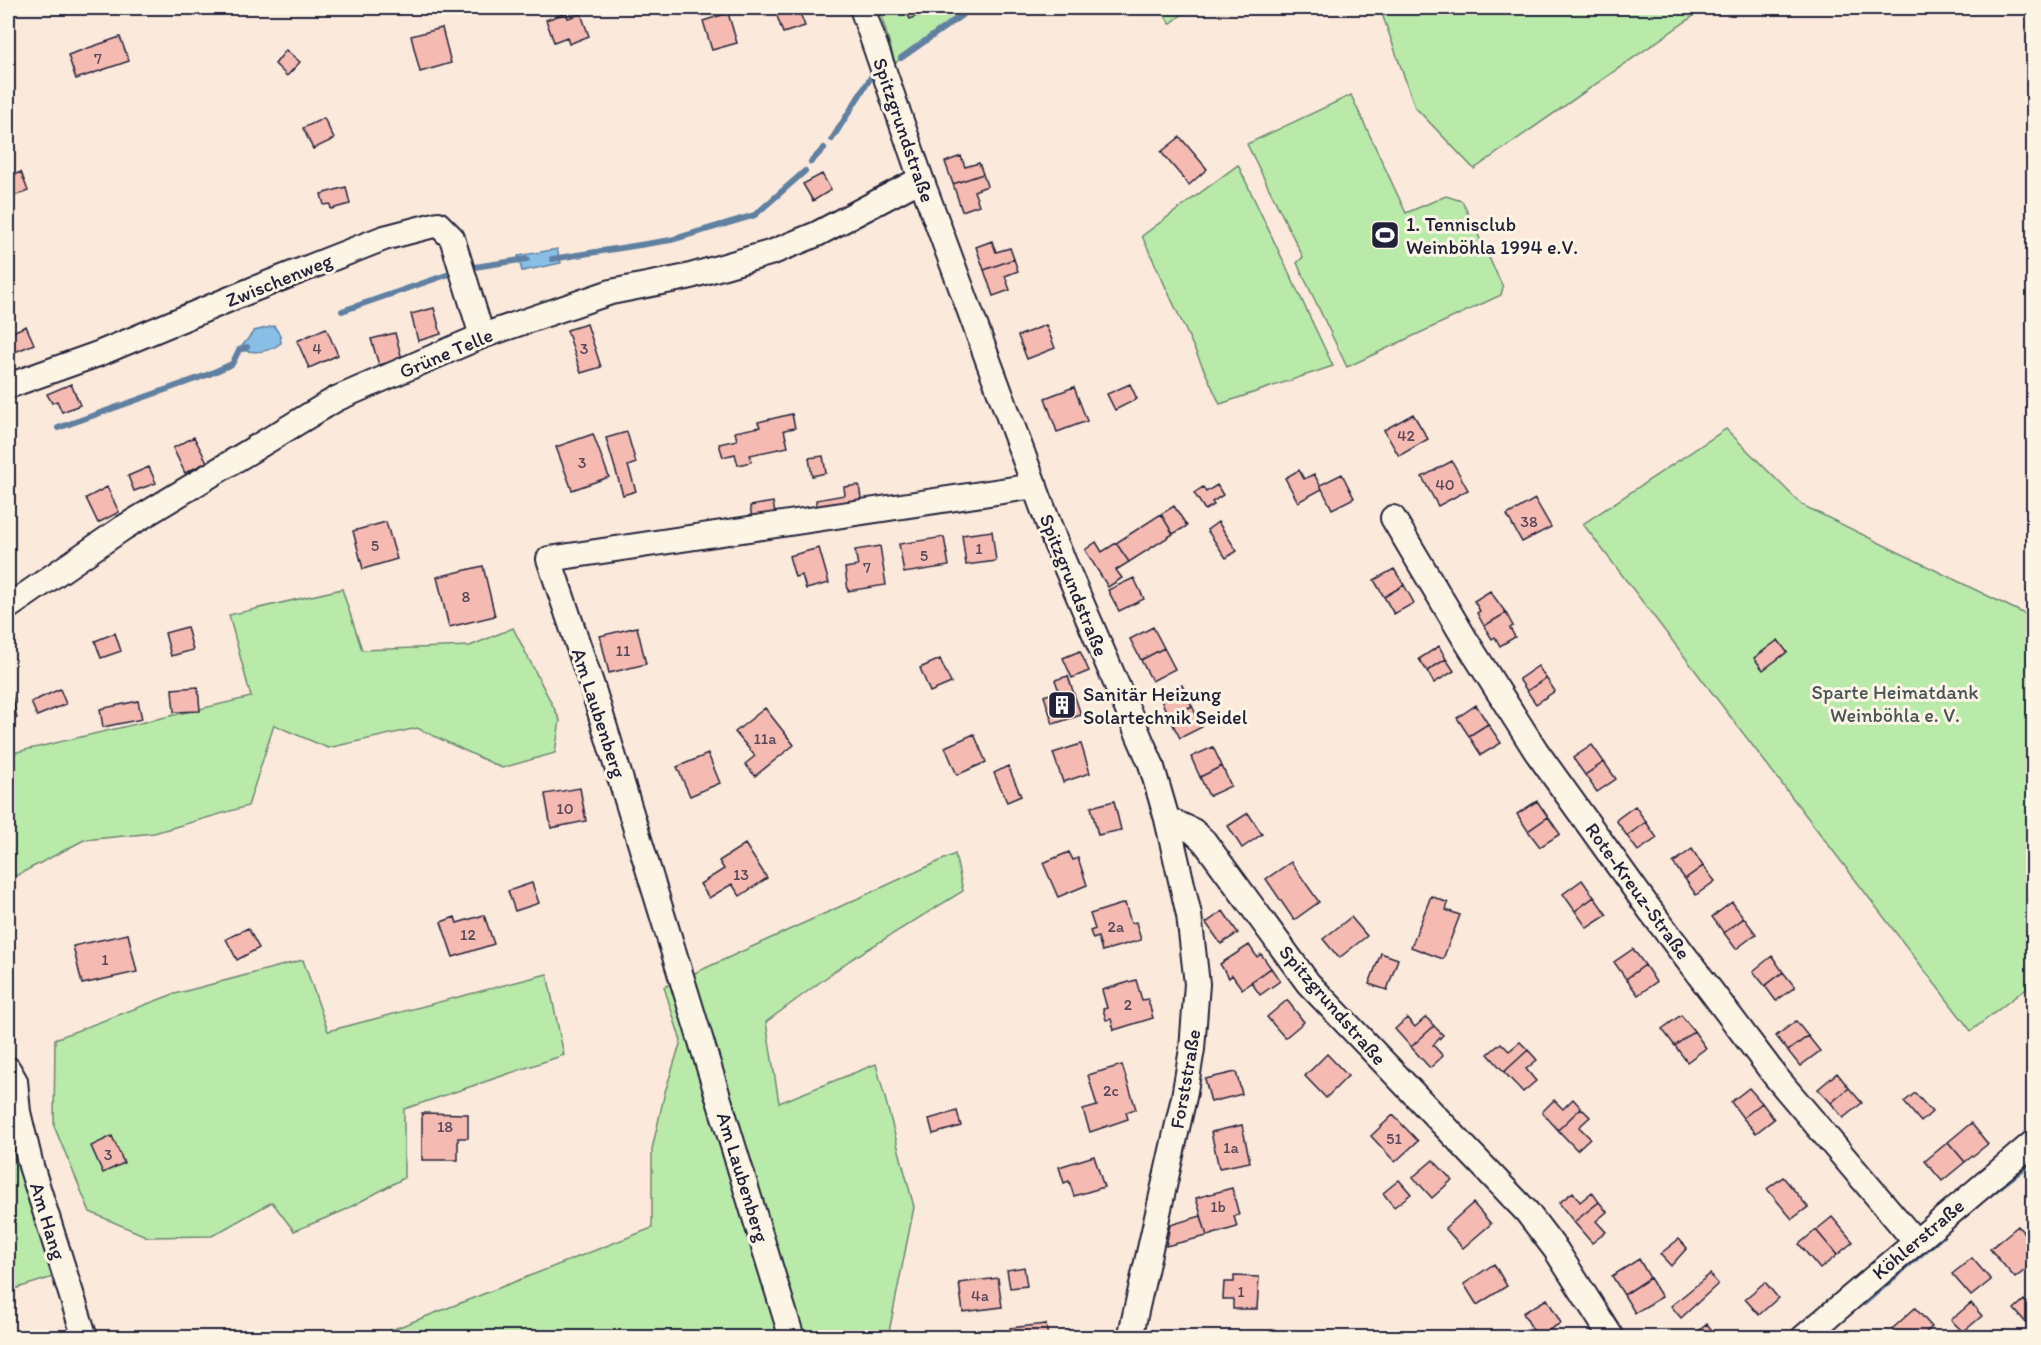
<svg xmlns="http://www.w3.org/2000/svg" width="2041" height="1345" viewBox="0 0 2041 1345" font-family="Itim,sans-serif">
  <rect width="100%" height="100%" fill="#fbe9db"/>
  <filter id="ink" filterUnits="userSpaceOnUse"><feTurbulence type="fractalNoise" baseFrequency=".0167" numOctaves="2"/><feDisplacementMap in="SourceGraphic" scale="12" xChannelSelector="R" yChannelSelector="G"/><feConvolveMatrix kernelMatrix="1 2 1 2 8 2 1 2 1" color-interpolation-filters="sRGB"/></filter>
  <g filter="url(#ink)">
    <path fill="#b9eaaa" stroke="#6e8672" stroke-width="1.5" d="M 879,8 L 967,8 L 895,63 Z
      M 1160,8 L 1190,8 L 1170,24 Z
      M 1380,8 L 1705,8 L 1474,169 L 1415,107 Z
      M 1351,95 L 1406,213 L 1446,196 L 1462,201 L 1503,287 L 1501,295 L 1347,367 L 1297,263 L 1303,257 L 1247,144 Z
      M 1238,165 L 1333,366 L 1220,404 L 1142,236 Z
      M 1726,429 L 1802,505 L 2033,618 L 2033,983 L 1971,1031 L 1583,524 Z
      M 342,589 L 362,650 L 470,646 L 513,628 L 560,720 L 555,753 L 502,768 L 417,728 L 328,748 L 274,725 L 248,806 L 154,833 L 84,840 L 8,880 L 8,754 L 251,697 L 229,615 Z
      M 955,854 L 963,891 L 850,960 L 766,1022 L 779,1103 L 876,1064 L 914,1207 L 888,1337 L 371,1338 L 652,1228 L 652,1149 L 665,1092 L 681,1041 L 664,987 Z
      M 303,960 L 328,1031 L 547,974 L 564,1055 L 404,1109 L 404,1178 L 343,1211 L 294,1231 L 272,1202 L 212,1236 L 148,1237 L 90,1212 L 54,1126 L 55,1039 L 171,995 Z
      M 8,1105 L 53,1277 L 8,1291 Z"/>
    <path fill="#89bee6" stroke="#6080a2" stroke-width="1.5" d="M 557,249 L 561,263 L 522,271 L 518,256 Z
      M 274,326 L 280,335 L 281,343 C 268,353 255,353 239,350 L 254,331 Z"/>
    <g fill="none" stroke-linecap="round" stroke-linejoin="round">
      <path stroke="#6080a2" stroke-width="6" d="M 901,58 L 972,8
        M 832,139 L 873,74
        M 811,162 L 824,148
        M 552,259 L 671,240 L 755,215 L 805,171
        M 468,268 L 527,259
        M 342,311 L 458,271
        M 58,428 L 207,375 L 232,364 L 239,350 L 247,347
        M 1989,1195 L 2034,1160
        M 1864,1303 L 1943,1235"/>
    </g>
    <path fill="#f5bab2" stroke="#22223b" stroke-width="1.5" d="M 792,8 L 798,8 L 805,26 L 783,33 L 776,13 Z
      M 905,8 L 926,8 L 927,11 L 910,19 Z
      M 566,13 L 568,18 L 581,14 L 589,36 L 569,44 L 567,37 L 554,42 L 546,20 Z
      M 728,13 L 737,43 L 712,50 L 703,21 Z
      M 442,28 L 451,63 L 420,72 L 411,36 Z
      M 120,37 L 129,61 L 76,79 L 68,55 Z
      M 286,50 L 300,62 L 287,76 L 275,64 Z
      M 324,118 L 334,139 L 313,149 L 303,128 Z
      M 1180,137 L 1207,169 L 1189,185 L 1161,152 Z
      M 961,156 L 965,167 L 979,163 L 983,174 L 953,184 L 945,162 Z
      M 21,172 L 28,191 L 8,198 L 8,177 Z
      M 822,174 L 831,190 L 813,201 L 803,184 Z
      M 983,174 L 987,186 L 974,191 L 979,205 L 962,211 L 953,184 Z
      M 346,187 L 350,204 L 331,209 L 330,204 L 324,205 L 321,194 Z
      M 992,241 L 996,252 L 1010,248 L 1014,259 L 984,270 L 976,247 Z
      M 1014,259 L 1018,271 L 1005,276 L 1010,290 L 993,296 L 984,270 Z
      M 434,308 L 441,334 L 418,341 L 411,314 Z
      M 587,324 L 601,367 L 581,373 L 567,330 Z
      M 1046,325 L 1055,348 L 1027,359 L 1018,336 Z
      M 26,326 L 34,344 L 10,354 L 8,348 L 8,334 Z
      M 326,328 L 338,355 L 309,368 L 297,341 Z
      M 395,333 L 402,359 L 379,365 L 371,339 Z
      M 71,384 L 80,405 L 62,412 L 57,401 L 52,403 L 47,394 Z
      M 1130,384 L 1137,399 L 1115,410 L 1107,394 Z
      M 1074,387 L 1087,421 L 1057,432 L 1045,398 Z
      M 792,414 L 795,428 L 784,430 L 788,447 L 750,455 L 751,462 L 738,465 L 735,454 L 723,457 L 719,444 L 737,440 L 735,432 L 760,427 L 758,422 Z
      M 1413,414 L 1428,439 L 1399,456 L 1384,430 Z
      M 627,432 L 636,463 L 628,466 L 636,491 L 623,495 L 606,438 Z
      M 593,434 L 609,477 L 572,490 L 556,447 Z
      M 194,437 L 207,462 L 185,473 L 173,448 Z
      M 823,456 L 826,473 L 812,476 L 809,458 Z
      M 1452,461 L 1468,490 L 1438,506 L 1422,477 Z
      M 149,467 L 156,483 L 134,491 L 128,476 Z
      M 1299,470 L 1304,479 L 1314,474 L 1322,489 L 1298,502 L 1285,478 Z
      M 1342,474 L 1354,498 L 1332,509 L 1320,485 Z
      M 859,485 L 862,505 L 817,511 L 816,500 L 845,495 L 844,487 Z
      M 1217,485 L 1223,495 L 1212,502 L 1214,505 L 1205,510 L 1194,493 L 1203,487 L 1206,492 Z
      M 107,487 L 119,512 L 98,523 L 86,498 Z
      M 1535,499 L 1551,527 L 1522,542 L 1507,515 Z
      M 773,502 L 775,514 L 752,518 L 750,506 Z
      M 1174,506 L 1187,526 L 1173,534 L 1161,514 Z
      M 1161,514 L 1173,534 L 1129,562 L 1116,543 Z
      M 386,522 L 397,559 L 363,569 L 353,531 Z
      M 1218,522 L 1237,551 L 1226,558 L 1207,530 Z
      M 992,531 L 996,561 L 966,565 L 962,535 Z
      M 944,537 L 949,566 L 904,573 L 899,544 Z
      M 1096,542 L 1102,552 L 1116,543 L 1129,562 L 1116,570 L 1122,578 L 1108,587 L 1085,550 Z
      M 880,546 L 886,585 L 848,591 L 845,568 L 858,566 L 855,550 Z
      M 819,548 L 829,583 L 806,589 L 802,575 L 795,577 L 789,556 Z
      M 483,566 L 495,616 L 449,627 L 437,577 Z
      M 1394,569 L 1404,585 L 1384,597 L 1374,580 Z
      M 1134,578 L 1144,599 L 1119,611 L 1108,590 Z
      M 1404,585 L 1414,603 L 1394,614 L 1384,597 Z
      M 1490,591 L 1506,613 L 1484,626 L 1477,613 L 1480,611 L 1474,601 Z
      M 1506,613 L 1513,626 L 1510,628 L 1515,637 L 1500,646 L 1495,637 L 1492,639 L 1484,626 Z
      M 187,627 L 193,650 L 171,656 L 165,633 Z
      M 637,627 L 646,664 L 609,673 L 600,636 Z
      M 1153,627 L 1164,648 L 1141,660 L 1130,639 Z
      M 115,633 L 121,651 L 101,658 L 95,641 Z
      M 1778,640 L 1787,652 L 1763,670 L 1754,658 Z
      M 1439,646 L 1446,659 L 1427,671 L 1419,659 Z
      M 1164,648 L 1175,669 L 1152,681 L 1141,660 Z
      M 1080,651 L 1089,671 L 1072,678 L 1063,658 Z
      M 940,659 L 951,683 L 930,692 L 920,668 Z
      M 1446,659 L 1454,671 L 1434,683 L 1427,671 Z
      M 1538,666 L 1546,678 L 1527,691 L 1519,679 Z
      M 1068,676 L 1081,715 L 1053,724 L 1044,696 L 1059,691 L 1055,680 Z
      M 1546,678 L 1555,691 L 1536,704 L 1527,691 Z
      M 1182,685 L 1192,706 L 1169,717 L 1159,696 Z
      M 198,687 L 200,711 L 174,712 L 172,689 Z
      M 60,689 L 66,704 L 37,716 L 31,702 Z
      M 11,691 L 17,718 L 8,721 L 8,692 Z
      M 138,701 L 142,719 L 103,727 L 100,709 Z
      M 1476,705 L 1488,724 L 1469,736 L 1457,718 Z
      M 1192,706 L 1202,727 L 1180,738 L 1169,717 Z
      M 765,708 L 794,745 L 755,776 L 745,764 L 755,756 L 735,732 Z
      M 1488,724 L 1501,743 L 1481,755 L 1469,736 Z
      M 974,734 L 986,762 L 957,775 L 945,747 Z
      M 1081,744 L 1090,773 L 1063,782 L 1053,753 Z
      M 1592,745 L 1604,762 L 1585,775 L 1573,758 Z
      M 1213,747 L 1222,766 L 1200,777 L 1191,757 Z
      M 708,754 L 720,783 L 690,796 L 677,767 Z
      M 1604,762 L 1616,779 L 1597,792 L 1585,775 Z
      M 1008,766 L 1021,796 L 1007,802 L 994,773 Z
      M 1222,766 L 1231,786 L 1209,796 L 1200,777 Z
      M 580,788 L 586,821 L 551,828 L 545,794 Z
      M 1114,801 L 1121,830 L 1098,835 L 1091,807 Z
      M 1537,801 L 1548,817 L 1528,831 L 1517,814 Z
      M 1635,806 L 1646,822 L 1627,836 L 1616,820 Z
      M 1248,813 L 1262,834 L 1242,848 L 1228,826 Z
      M 1548,817 L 1560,834 L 1540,847 L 1528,831 Z
      M 1646,822 L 1657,838 L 1638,851 L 1627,836 Z
      M 745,844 L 767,878 L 740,896 L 732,884 L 709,898 L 700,884 L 724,869 L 719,861 Z
      M 1692,849 L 1703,866 L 1685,879 L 1673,863 Z
      M 1069,852 L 1073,860 L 1078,858 L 1087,885 L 1058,897 L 1043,863 Z
      M 1291,862 L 1319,902 L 1294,920 L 1266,879 Z
      M 1703,866 L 1715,881 L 1696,895 L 1685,879 Z
      M 1582,880 L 1594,897 L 1575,911 L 1563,894 Z
      M 532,883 L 539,903 L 515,911 L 508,891 Z
      M 1431,896 L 1448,903 L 1446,910 L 1460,915 L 1443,959 L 1411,947 Z
      M 1594,897 L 1607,915 L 1587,928 L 1575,911 Z
      M 1732,902 L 1744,918 L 1724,933 L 1712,917 Z
      M 1125,903 L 1131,923 L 1136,922 L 1141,940 L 1102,951 L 1098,937 L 1093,939 L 1090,931 L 1095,929 L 1090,914 Z
      M 1223,911 L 1238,933 L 1221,944 L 1206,923 Z
      M 484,915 L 494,944 L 453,957 L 441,922 L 455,917 L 457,923 Z
      M 1351,917 L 1367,936 L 1339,958 L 1323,939 Z
      M 1744,918 L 1756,934 L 1736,949 L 1724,933 Z
      M 248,928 L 259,948 L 237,960 L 226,939 Z
      M 128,934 L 137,972 L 82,984 L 73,946 Z
      M 1249,945 L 1257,957 L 1261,954 L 1271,968 L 1242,989 L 1232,975 L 1229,978 L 1220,964 Z
      M 1633,949 L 1645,965 L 1626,979 L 1614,962 Z
      M 1381,953 L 1398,959 L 1387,990 L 1369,984 Z
      M 1772,956 L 1783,972 L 1765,986 L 1753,971 Z
      M 1645,965 L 1656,982 L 1638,995 L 1626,979 Z
      M 1271,968 L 1280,981 L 1260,995 L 1251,982 Z
      M 1783,972 L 1795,987 L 1776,1001 L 1765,986 Z
      M 1136,980 L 1142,1000 L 1148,999 L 1153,1018 L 1114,1030 L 1111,1019 L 1106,1020 L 1103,1009 L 1107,1008 L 1102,990 Z
      M 1287,1000 L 1304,1022 L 1285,1038 L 1267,1017 Z
      M 1681,1015 L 1694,1031 L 1675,1046 L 1662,1029 Z
      M 1426,1017 L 1434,1026 L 1411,1047 L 1395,1029 L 1407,1018 L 1415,1027 Z
      M 1796,1021 L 1808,1036 L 1788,1051 L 1776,1036 Z
      M 1434,1026 L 1443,1035 L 1433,1045 L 1443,1056 L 1430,1068 L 1411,1047 Z
      M 1694,1031 L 1706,1048 L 1687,1062 L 1675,1046 Z
      M 1808,1036 L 1820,1051 L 1800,1066 L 1788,1051 Z
      M 1520,1042 L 1528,1050 L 1504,1072 L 1488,1054 L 1501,1043 L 1509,1051 Z
      M 1528,1050 L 1537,1060 L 1526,1069 L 1536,1081 L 1523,1092 L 1504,1072 Z
      M 1327,1054 L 1348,1076 L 1326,1098 L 1305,1076 Z
      M 1122,1065 L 1136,1109 L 1126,1112 L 1128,1119 L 1090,1132 L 1083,1110 L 1097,1106 L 1088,1075 Z
      M 1236,1072 L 1242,1094 L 1211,1102 L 1205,1079 Z
      M 1837,1073 L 1849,1088 L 1831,1103 L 1818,1089 Z
      M 1749,1088 L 1762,1103 L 1743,1118 L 1731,1102 Z
      M 1849,1088 L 1862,1103 L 1843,1118 L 1831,1103 Z
      M 1915,1093 L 1932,1112 L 1921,1122 L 1904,1102 Z
      M 1573,1099 L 1581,1108 L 1558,1130 L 1542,1112 L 1554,1100 L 1563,1109 Z
      M 1762,1103 L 1774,1119 L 1756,1133 L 1743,1118 Z
      M 1581,1108 L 1590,1117 L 1579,1127 L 1590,1138 L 1577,1150 L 1558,1130 Z
      M 957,1111 L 961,1126 L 933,1134 L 929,1119 Z
      M 422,1113 L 468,1114 L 468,1138 L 458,1138 L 458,1160 L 422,1160 Z
      M 1393,1115 L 1418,1141 L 1395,1162 L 1371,1136 Z
      M 1971,1123 L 1988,1144 L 1965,1162 L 1948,1142 Z
      M 1242,1125 L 1250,1162 L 1219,1168 L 1211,1132 Z
      M 112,1136 L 124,1163 L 103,1173 L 91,1146 Z
      M 1948,1142 L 1965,1162 L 1942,1181 L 1925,1161 Z
      M 1094,1156 L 1104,1187 L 1074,1196 L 1069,1181 L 1064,1183 L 1059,1167 Z
      M 1433,1160 L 1452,1180 L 1432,1198 L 1413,1177 Z
      M 1783,1177 L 1808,1207 L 1792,1219 L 1767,1189 Z
      M 1399,1180 L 1411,1194 L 1394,1207 L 1383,1193 Z
      M 1232,1188 L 1239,1215 L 1234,1216 L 1237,1227 L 1207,1236 L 1196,1198 Z
      M 1573,1192 L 1580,1202 L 1592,1192 L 1599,1202 L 1574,1222 L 1559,1203 Z
      M 1599,1202 L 1607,1212 L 1596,1221 L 1606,1232 L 1592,1243 L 1574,1222 Z
      M 1473,1203 L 1491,1224 L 1463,1248 L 1445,1228 Z
      M 1201,1216 L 1207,1236 L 1166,1246 L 1170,1225 Z
      M 1832,1217 L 1853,1242 L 1837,1255 L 1816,1230 Z
      M 2018,1226 L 2034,1245 L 2034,1263 L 2015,1278 L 1990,1249 Z
      M 1816,1230 L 1837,1255 L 1820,1269 L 1799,1244 Z
      M 1679,1239 L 1687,1248 L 1671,1266 L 1660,1254 Z
      M 1972,1258 L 1991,1280 L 1971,1296 L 1952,1274 Z
      M 1639,1259 L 1650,1278 L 1624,1295 L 1612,1276 Z
      M 1494,1264 L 1507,1286 L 1477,1305 L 1464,1284 Z
      M 1024,1267 L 1027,1286 L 1010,1288 L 1007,1270 Z
      M 1710,1274 L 1718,1284 L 1681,1318 L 1671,1306 Z
      M 1234,1276 L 1259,1277 L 1257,1309 L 1233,1309 L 1233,1299 L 1223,1299 L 1224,1282 L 1234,1282 Z
      M 998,1278 L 1002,1307 L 963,1312 L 959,1283 Z
      M 1650,1278 L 1662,1297 L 1635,1313 L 1624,1295 Z
      M 1765,1282 L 1778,1298 L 1759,1315 L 1745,1299 Z
      M 1547,1299 L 1561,1323 L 1537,1337 L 1523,1313 Z
      M 2024,1300 L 2034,1311 L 2034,1332 L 2014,1309 Z
      M 1971,1303 L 1982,1316 L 1963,1332 L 1951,1320 Z
      M 1915,1308 L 1932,1327 L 1920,1338 L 1899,1338 L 1892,1329 Z
      M 1046,1324 L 1048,1338 L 1011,1338 L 1010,1328 Z
      M 1707,1324 L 1718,1338 L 1690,1338 Z"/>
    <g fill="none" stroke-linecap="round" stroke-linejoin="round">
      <g stroke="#22223b" stroke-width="28">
        <path id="minor" d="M 862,8 L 921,179 L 1056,544 L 1151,764 L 1167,819 L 1189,915 L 1197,984 L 1192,1049 L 1184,1097 L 1130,1338
          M 8,386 L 98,354 L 254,289 L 384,238 L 438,224 L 452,238 L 482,336
          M 1393,518 L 1465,639 L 1536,751 L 1650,910 L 1776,1077 L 1915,1241
          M 8,607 L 123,528 L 336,399 L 482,336 L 611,292 L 687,277 L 773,252 L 817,234 L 921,179
          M 1167,819 L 1193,831 L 1204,841 L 1308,983 L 1527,1212 L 1556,1250 L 1612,1338
          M 8,1069 L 15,1081 L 18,1112 L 31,1166 L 85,1338
          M 792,1338 L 593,689 L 549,559 L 1035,486
          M 1803,1338 L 2034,1142"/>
      </g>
      <use href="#minor" stroke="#fcf5e5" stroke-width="24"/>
    </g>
  </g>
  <defs>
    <g id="stadium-square" transform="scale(1.5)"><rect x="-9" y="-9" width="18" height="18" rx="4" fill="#22223b" stroke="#fcf5e5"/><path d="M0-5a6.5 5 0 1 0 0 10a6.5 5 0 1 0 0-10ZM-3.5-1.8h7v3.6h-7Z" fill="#fff"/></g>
    <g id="building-square" transform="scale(1.5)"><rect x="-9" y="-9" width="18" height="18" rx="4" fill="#22223b" stroke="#fcf5e5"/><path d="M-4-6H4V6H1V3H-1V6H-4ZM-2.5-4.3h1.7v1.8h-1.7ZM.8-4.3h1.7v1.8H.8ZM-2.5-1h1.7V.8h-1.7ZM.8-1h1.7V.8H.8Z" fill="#fff"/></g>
  </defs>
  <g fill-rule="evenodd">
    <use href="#stadium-square" x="1385" y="235"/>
    <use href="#building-square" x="1062" y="705"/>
  </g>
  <g text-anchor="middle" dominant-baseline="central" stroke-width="6" stroke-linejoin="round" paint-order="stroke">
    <g font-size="16" fill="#574859">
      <text x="98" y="58">7</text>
      <text x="317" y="348">4</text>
      <text x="584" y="348">3</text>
      <text x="1406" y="435">42</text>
      <text x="582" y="462">3</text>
      <text x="1445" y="484">40</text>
      <text x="1529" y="521">38</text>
      <text x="375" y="545">5</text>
      <text x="979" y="548">1</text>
      <text x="924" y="555">5</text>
      <text x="867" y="567">7</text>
      <text x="466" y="596">8</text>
      <text x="623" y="650">11</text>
      <text x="765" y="738">11a</text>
      <text x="565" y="808">10</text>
      <text x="741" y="874">13</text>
      <text x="1116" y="926">2a</text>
      <text x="468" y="934">12</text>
      <text x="105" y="959">1</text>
      <text x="1128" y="1004">2</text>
      <text x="1111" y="1090">2c</text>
      <text x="445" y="1126">18</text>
      <text x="1394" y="1138">51</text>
      <text x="1231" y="1147">1a</text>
      <text x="108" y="1154">3</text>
      <text x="1218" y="1206">1b</text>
      <text x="1241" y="1291">1</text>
      <text x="980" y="1295">4a</text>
    </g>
    <g font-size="20" fill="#22223b" stroke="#fcf5e5">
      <text transform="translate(904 130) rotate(71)">Spitzgrundstraße</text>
      <text transform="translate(279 280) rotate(-22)">Zwischenweg</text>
      <text transform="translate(446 353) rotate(-23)">Grüne Telle</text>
      <text transform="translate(1074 585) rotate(68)">Spitzgrundstraße</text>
      <text transform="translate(599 713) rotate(72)">Am Laubenberg</text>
      <text transform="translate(1638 891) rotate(54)">Rote-Kreuz-Straße</text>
      <text transform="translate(1333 1005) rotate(49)">Spitzgrundstraße</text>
      <text transform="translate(1185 1079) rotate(-80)">Forststraße</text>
      <text transform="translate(743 1177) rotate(73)">Am Laubenberg</text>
      <text transform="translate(48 1221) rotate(73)">Am Hang</text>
      <text transform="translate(1918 1239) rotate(-40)">Köhlerstraße</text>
    </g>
    <g font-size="20" fill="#22223b" stroke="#fcf5e5" text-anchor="start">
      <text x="1406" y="224">1. Tennisclub<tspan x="1406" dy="23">Weinböhla 1994 e.V.</tspan></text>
      <text x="1083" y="694">Sanitär Heizung<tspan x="1083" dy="23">Solartechnik Seidel</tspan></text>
    </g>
    <g font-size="20" fill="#485457" stroke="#fcf5e5">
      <text x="1895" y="692">Sparte Heimatdank<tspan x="1895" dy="23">Weinböhla e. V.</tspan></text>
    </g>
  </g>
  <rect width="2041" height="1345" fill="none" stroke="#fcf5e5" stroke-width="30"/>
  <rect x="15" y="15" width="2011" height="1315" fill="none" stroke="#22223b" stroke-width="2" filter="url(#ink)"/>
</svg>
